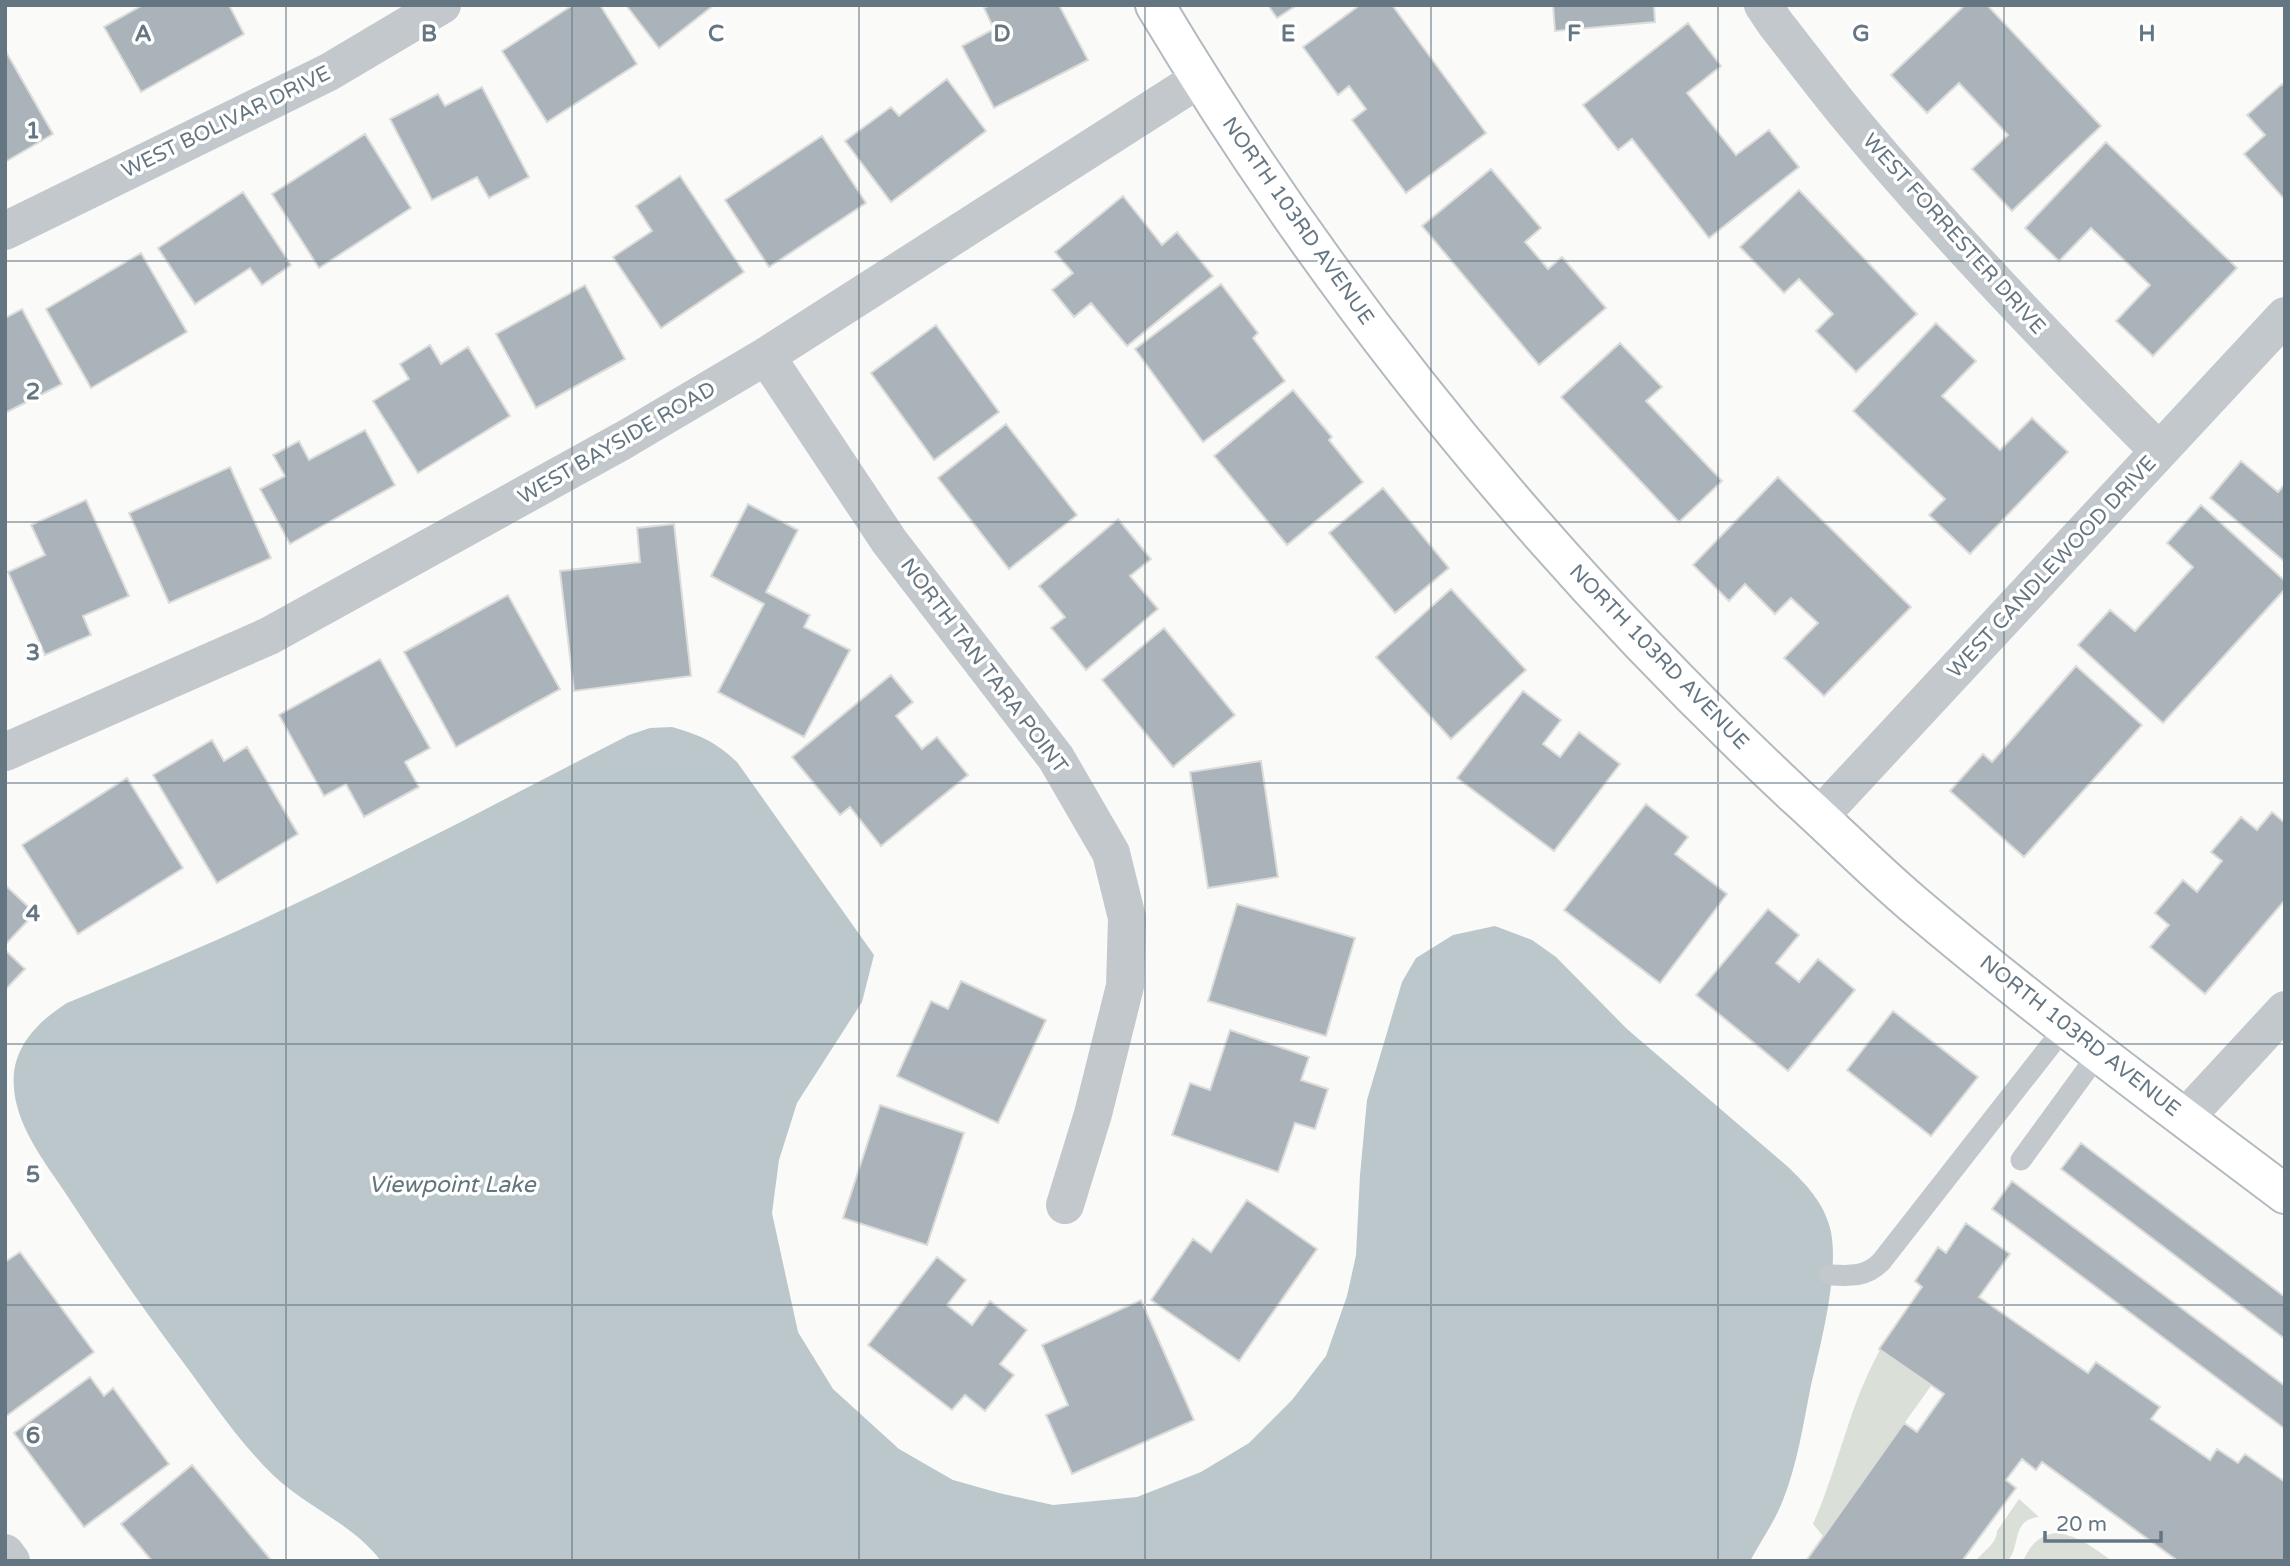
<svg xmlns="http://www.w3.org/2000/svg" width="2290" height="1566" viewBox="0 0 2290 1566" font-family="'Varela Round',sans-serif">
  <rect width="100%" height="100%" fill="#fafaf8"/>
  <path fill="#dadfd7" d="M 1880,1350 L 1931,1386 L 1823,1536 L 1813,1524 C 1839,1466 1849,1405 1880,1350 Z
    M 2019,1499 L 2039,1517 C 2011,1520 2021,1545 2008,1561 L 1976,1561 C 1983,1551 1997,1544 1997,1531 Z
    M 2057,1533 C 2079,1536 2094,1548 2112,1561 L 2023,1561 C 2031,1544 2039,1535 2057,1533 Z"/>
  <path fill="#bbc7cb" d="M 672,727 C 700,735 716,742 737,762 L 874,955 L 862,1002 L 797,1103 L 779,1160 L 772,1213 L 798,1332 L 833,1389 L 899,1449 L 953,1480 L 999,1493 L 1053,1505 L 1137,1497 L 1201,1472 L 1249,1443 L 1292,1400 L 1326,1356 L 1347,1296 L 1356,1255 L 1360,1175 L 1367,1100 L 1402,982 L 1416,958 L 1453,935 L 1495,926 L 1532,940 L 1556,957 L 1627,1029 L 1787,1166 C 1807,1185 1825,1204 1831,1232 C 1839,1275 1820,1347 1810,1390 C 1803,1426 1797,1465 1783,1500 C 1775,1521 1761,1541 1750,1561 L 381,1561 C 352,1523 306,1507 273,1475 C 235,1438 206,1392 174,1350 C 137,1300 102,1249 68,1197 C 55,1177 41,1159 30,1138 C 22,1123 15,1105 14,1088 C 10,1049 37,1022 67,1003 C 118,982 169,961 219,939 C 358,877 493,805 629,735 L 650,728 Z"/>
  <path fill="#aab3b9" stroke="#dcdcda" stroke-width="2" d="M 143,5 L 229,5 L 244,34 L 141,92 L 104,27 Z
    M 573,5 L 600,5 L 637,64 L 547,122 L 502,51 Z
    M 626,5 L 714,5 L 659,48 Z
    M 990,5 L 1059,5 L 1088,60 L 994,108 L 962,46 L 994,29 L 984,8 Z
    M 1268,5 L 1297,5 L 1277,18 Z
    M 1360,5 L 1392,5 L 1486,133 L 1406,193 L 1352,120 L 1366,109 L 1349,86 L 1338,95 L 1303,47 Z
    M 1553,5 L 1654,5 L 1655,22 L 1555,31 Z
    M 1965,5 L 1987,5 L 2101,126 L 2012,211 L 1972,169 L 2008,135 L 1959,83 L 1927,113 L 1891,75 Z
    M 1688,23 L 1721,66 L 1687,93 L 1736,155 L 1769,130 L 1799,167 L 1709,238 L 1632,139 L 1618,150 L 1583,105 Z
    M 5,50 L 53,134 L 5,162 Z
    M 947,79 L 986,131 L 891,202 L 845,141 L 891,107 L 899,116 Z
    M 2282,84 L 2285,87 L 2285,200 L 2244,154 L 2265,135 L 2247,115 Z
    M 482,87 L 529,177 L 489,198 L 477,177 L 432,200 L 390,119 L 438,94 L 445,106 Z
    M 365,134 L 411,208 L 319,268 L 272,194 Z
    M 822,136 L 866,203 L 769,267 L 725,200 Z
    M 2106,142 L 2237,268 L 2153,356 L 2116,321 L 2150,285 L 2091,228 L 2059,261 L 2025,228 Z
    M 1491,169 L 1541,228 L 1525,242 L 1548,269 L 1562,257 L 1606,308 L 1539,365 L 1422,226 Z
    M 680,176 L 744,272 L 661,328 L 613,257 L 652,231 L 636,206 Z
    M 1799,190 L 1917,314 L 1856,372 L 1816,331 L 1833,314 L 1799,279 L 1784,293 L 1740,247 Z
    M 243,192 L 291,265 L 262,285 L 250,268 L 195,304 L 158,248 Z
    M 1123,196 L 1162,245 L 1177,232 L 1213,276 L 1127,346 L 1091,303 L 1074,317 L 1052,290 L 1073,273 L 1055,252 Z
    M 141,253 L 187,332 L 91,388 L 46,309 Z
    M 1221,284 L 1258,333 L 1253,338 L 1285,381 L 1203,442 L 1135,349 Z
    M 585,285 L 625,359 L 536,408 L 496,334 Z
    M 22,309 L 62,384 L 5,413 L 5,318 Z
    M 1936,323 L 1976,361 L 1942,396 L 2000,450 L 2032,418 L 2068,452 L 1970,554 L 1929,515 L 1945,499 L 1853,411 Z
    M 936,325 L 999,412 L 934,460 L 871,373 Z
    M 1620,343 L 1662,387 L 1646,401 L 1722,481 L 1679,522 L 1561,397 Z
    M 430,345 L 441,364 L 468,347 L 510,416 L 418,473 L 373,401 L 409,379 L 400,364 Z
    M 1293,390 L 1332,437 L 1329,440 L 1363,482 L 1287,545 L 1214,456 Z
    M 1006,424 L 1077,515 L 1009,569 L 938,478 Z
    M 365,430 L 395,485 L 290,544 L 260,489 L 285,476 L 273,455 L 299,441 L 309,460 Z
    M 2241,461 L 2278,492 L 2285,484 L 2285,562 L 2210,498 Z
    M 230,467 L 271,558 L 169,603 L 129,513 Z
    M 1778,477 L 1911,607 L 1824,696 L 1784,658 L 1818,623 L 1791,598 L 1775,614 L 1745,584 L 1729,601 L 1693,565 Z
    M 1383,488 L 1449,568 L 1395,613 L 1329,533 Z
    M 86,500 L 129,596 L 83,616 L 91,635 L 45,655 L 8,572 L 45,555 L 31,525 Z
    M 748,504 L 798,530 L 766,592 L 810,615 L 804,627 L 850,650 L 804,737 L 718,692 L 764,604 L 711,576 Z
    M 2201,505 L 2285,581 L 2285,589 L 2163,723 L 2078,645 L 2110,610 L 2135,631 L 2193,567 L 2167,543 Z
    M 1118,519 L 1151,559 L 1130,576 L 1158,609 L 1086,670 L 1051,628 L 1065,617 L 1039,586 Z
    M 674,524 L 691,676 L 574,691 L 560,571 L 640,562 L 637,528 Z
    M 1451,589 L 1526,670 L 1451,739 L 1376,657 Z
    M 508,595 L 560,689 L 456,747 L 404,652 Z
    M 1164,628 L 1235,715 L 1173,767 L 1102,680 Z
    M 380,659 L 430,748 L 405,762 L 419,787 L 364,817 L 346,784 L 324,796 L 279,715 Z
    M 2076,666 L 2142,725 L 2024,857 L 1950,791 L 1983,754 L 1992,762 Z
    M 891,675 L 913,702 L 896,716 L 922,749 L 937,737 L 968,775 L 881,846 L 850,807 L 840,815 L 792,757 Z
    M 1523,691 L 1561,720 L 1543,744 L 1560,757 L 1579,732 L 1620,764 L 1554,851 L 1457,778 Z
    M 212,740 L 224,761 L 247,747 L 298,834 L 217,883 L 153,775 Z
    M 1261,761 L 1278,877 L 1208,888 L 1190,772 Z
    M 127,778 L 183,868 L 78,934 L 22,845 Z
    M 1646,804 L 1688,837 L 1675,854 L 1727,894 L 1660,983 L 1564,910 Z
    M 2272,812 L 2285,823 L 2285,900 L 2205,994 L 2150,947 L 2169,925 L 2155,913 L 2183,880 L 2197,892 L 2222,861 L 2211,852 L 2241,817 L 2257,830 Z
    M 5,885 L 35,913 L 5,945 Z
    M 1237,904 L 1355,938 L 1326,1036 L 1208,1001 Z
    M 1768,909 L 1799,935 L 1776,963 L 1799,982 L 1818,959 L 1855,990 L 1788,1071 L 1696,995 Z
    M 5,950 L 25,969 L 5,990 Z
    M 961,981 L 1046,1020 L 998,1123 L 897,1076 L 931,1001 L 948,1009 Z
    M 1893,1011 L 1978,1077 L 1931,1136 L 1847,1070 Z
    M 1230,1030 L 1309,1057 L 1301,1080 L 1328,1089 L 1315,1129 L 1295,1123 L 1278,1172 L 1172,1135 L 1190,1083 L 1210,1090 Z
    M 880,1105 L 964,1133 L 927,1245 L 843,1218 Z
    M 2081,1143 L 2285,1297 L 2285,1339 L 2061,1169 Z
    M 2012,1181 L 2285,1386 L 2285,1429 L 1992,1209 Z
    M 1247,1200 L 1317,1249 L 1239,1361 L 1151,1300 L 1193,1239 L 1211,1252 Z
    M 1966,1223 L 2010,1254 L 1979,1297 L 2088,1373 L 2096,1362 L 2160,1407 L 2151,1419 L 2210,1460 L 2217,1449 L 2238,1463 L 2245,1454 L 2285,1482 L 2285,1561 L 2178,1561 L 2042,1462 L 2036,1470 L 2022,1459 L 2006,1480 L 2016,1488 L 1962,1561 L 1806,1561 L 1904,1423 L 1917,1432 L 1944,1394 L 1879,1349 L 1922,1287 L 1915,1281 L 1938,1247 L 1946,1253 Z
    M 20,1252 L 94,1352 L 5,1417 L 5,1262 Z
    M 937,1257 L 966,1280 L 947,1305 L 972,1325 L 990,1301 L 1027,1330 L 1000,1364 L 1014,1375 L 985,1411 L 965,1395 L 952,1410 L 868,1345 Z
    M 1141,1300 L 1194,1420 L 1072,1474 L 1046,1415 L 1068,1405 L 1042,1345 Z
    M 90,1377 L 104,1396 L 113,1388 L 169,1464 L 84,1527 L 14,1433 Z
    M 192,1465 L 271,1560 L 270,1561 L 152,1561 L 121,1524 Z"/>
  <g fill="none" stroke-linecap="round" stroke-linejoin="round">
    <g stroke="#b3babf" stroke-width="42">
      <path id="secondary" d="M 1155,5 C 1330,298 1547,563 1796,796 C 1835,831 1872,869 1912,903 C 2032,1005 2159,1099 2285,1194"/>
    </g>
    <path stroke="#c3c8cc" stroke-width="21" d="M 2021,1160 L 2099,1053
      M 1830,1275 C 1851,1276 1866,1277 1881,1262 L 2065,1027"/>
    <path stroke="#c3c8cc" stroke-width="38" d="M 1763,5 L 1775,23 C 1801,56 1827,91 1854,123 C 1950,238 2054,346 2159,451
      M 5,231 L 329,72 L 442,5
      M 766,356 L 889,541 L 1056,758 L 1111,853 L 1127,918 L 1125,986 L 1093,1114 L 1065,1205
      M 5,752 L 269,636 L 624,440 L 766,356 L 1199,79
      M 1819,817 L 2285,316
      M 2185,1118 L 2285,1010
      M 5,1553 L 11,1561"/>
    <use href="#secondary" stroke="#fff" stroke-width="38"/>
  </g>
  <path fill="none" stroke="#657683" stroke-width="2" stroke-opacity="0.55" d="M 286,5 L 286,1561M 572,5 L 572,1561M 859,5 L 859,1561M 1145,5 L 1145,1561M 1431,5 L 1431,1561M 1718,5 L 1718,1561M 2004,5 L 2004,1561M 5,261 L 2285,261M 5,522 L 2285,522M 5,783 L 2285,783M 5,1044 L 2285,1044M 5,1305 L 2285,1305"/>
  <g text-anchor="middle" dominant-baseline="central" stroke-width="7" stroke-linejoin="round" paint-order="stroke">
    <g font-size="21" fill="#657683" stroke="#fff">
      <text transform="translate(226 122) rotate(-26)">WEST BOLIVAR DRIVE</text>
      <text transform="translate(1298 221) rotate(55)">NORTH 103RD AVENUE</text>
      <text transform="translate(1954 234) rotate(48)">WEST FORRESTER DRIVE</text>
      <text transform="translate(617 443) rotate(-30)">WEST BAYSIDE ROAD</text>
      <text transform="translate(2052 567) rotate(-47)">WEST CANDLEWOOD DRIVE</text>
      <text transform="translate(1659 657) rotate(46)">NORTH 103RD AVENUE</text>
      <text transform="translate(984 666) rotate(53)">NORTH TAN TARA POINT</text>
      <text transform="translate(2080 1036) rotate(38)">NORTH 103RD AVENUE</text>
    </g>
    <g font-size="23" font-style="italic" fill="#60757c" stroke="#fff">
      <text x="452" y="1185">Viewpoint Lake</text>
    </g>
  </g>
  <g font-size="23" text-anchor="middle" font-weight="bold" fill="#657683" stroke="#fff" stroke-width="7" stroke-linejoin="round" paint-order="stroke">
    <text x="143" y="41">A</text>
    <text x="429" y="41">B</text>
    <text x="716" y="41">C</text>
    <text x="1002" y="41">D</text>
    <text x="1288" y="41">E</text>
    <text x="1574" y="41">F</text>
    <text x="1861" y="41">G</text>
    <text x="2147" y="41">H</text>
    <text x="33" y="138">1</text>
    <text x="33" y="399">2</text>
    <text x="33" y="660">3</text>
    <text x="33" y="921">4</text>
    <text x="33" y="1182">5</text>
    <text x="33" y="1443">6</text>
  </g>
  <rect width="2290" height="1566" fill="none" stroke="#657683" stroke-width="14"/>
  <path d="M2045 1531v10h116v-10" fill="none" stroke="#657683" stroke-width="3.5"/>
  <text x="2056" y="1531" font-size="21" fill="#657683" stroke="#ffffff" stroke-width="5" paint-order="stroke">20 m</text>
</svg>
